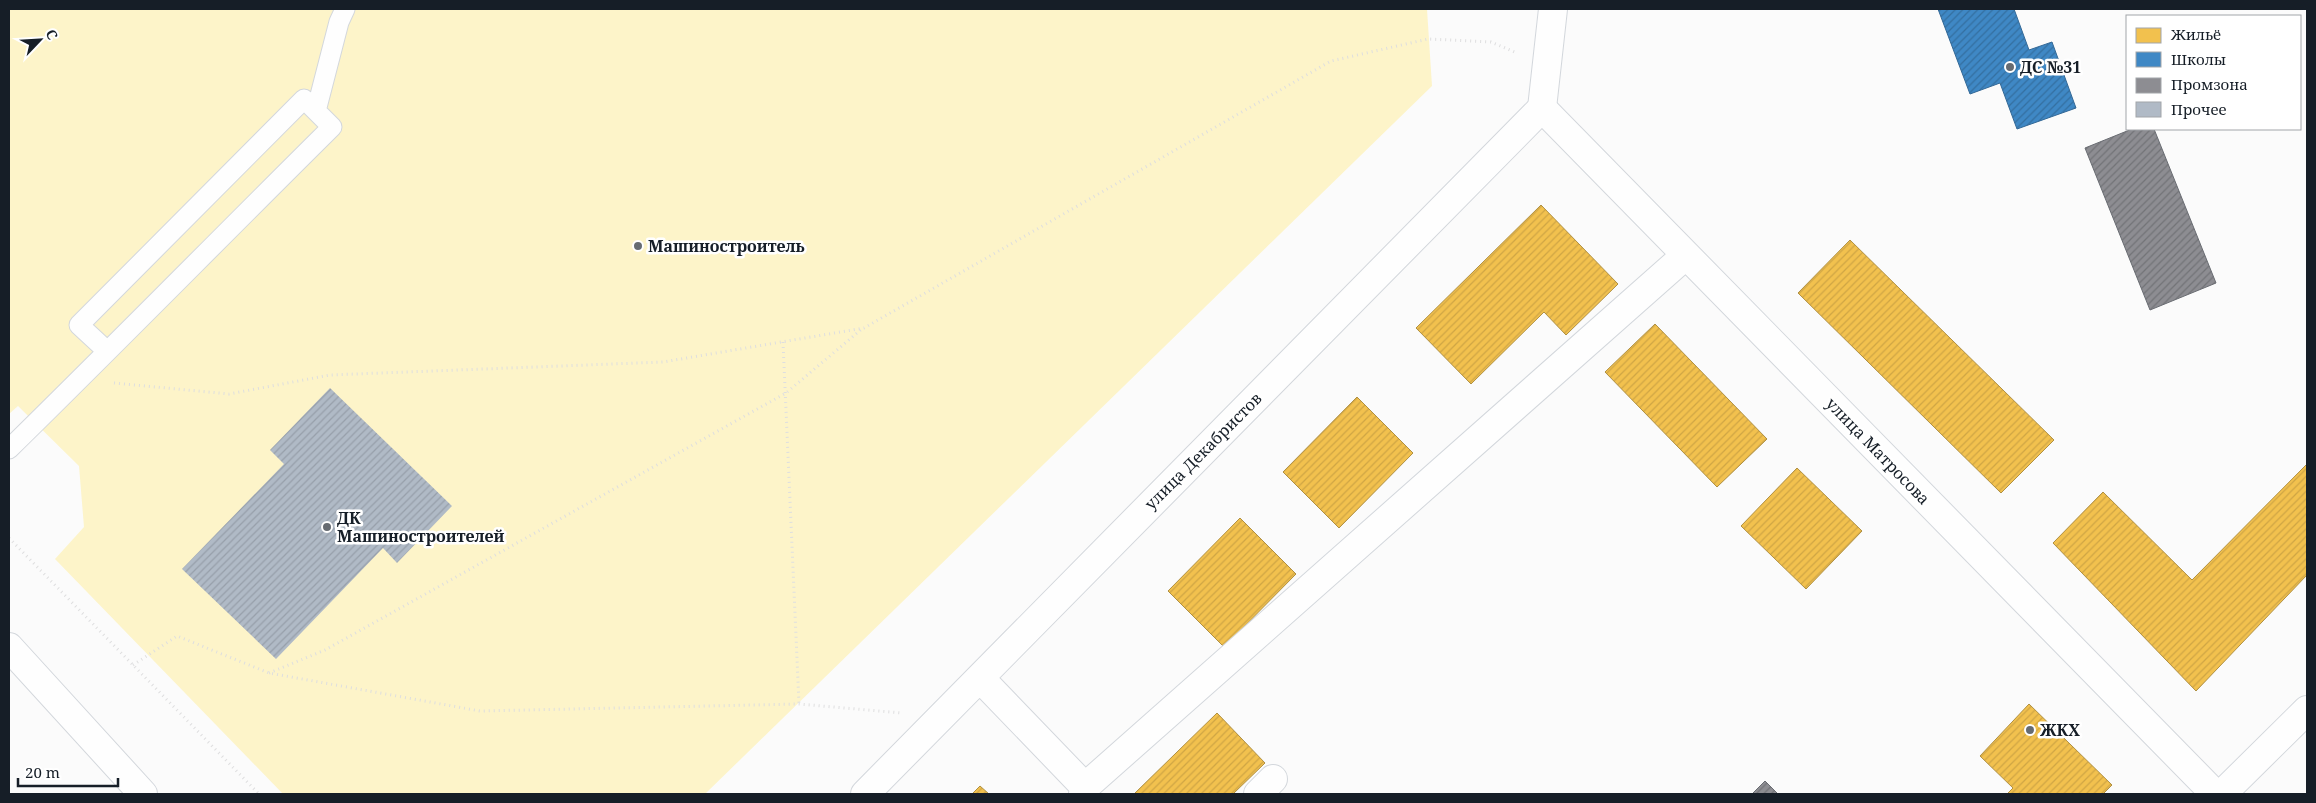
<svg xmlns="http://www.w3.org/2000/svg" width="2316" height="803" viewBox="0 0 2316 803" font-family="'Noto Serif',serif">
  <defs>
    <pattern id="homes-hatch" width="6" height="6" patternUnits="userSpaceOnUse" patternTransform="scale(1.25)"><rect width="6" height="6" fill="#f2c14e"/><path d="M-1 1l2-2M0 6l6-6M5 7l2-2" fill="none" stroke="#cfa544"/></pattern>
    <pattern id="schools-hatch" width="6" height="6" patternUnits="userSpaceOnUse" patternTransform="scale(1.25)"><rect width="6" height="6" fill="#3f88c5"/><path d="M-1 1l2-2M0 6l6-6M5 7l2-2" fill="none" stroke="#346fa0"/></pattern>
    <pattern id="industry-hatch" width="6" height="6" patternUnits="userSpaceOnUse" patternTransform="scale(1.25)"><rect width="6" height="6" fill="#8d8d92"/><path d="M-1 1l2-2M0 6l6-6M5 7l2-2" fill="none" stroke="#727377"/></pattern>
    <pattern id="building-hatch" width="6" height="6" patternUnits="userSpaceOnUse" patternTransform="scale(1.25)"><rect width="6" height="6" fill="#b0bac6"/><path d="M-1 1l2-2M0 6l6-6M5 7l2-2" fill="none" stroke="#979faa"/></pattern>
  </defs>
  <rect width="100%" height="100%" fill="#fbfbfb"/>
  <path fill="#fdf4c9" d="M 9,9 L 1427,9 L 1432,86 L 705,794 L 283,794 L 55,559 L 84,527 L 79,466 L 18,406 L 9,414 Z"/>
  <path fill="url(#homes-hatch)" stroke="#b09042" d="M 1541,205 L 1618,284 L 1566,335 L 1544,312 L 1471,384 L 1416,328 Z
    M 1850,240 L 2054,440 L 2001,493 L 1798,293 Z
    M 1655,324 L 1767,439 L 1717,487 L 1605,372 Z
    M 1357,397 L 1413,453 L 1339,528 L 1283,472 Z
    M 2307,464 L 2307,575 L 2196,691 L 2053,543 L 2103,492 L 2192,580 Z
    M 1797,468 L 1862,531 L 1806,589 L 1741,526 Z
    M 1240,518 L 1296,574 L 1224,647 L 1168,591 Z
    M 2029,704 L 2112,785 L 2103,794 L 2007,794 L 2013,788 L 1980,756 Z
    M 1217,713 L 1265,763 L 1233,794 L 1134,794 Z
    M 980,786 L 989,794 L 972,794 Z"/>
  <path fill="url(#schools-hatch)" stroke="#336896" d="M 1938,9 L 2014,9 L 2029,50 L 2052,42 L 2076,108 L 2017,129 L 2000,83 L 1970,94 Z"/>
  <path fill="url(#industry-hatch)" stroke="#696c72" d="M 2132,129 L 2154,129 L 2216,283 L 2150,310 L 2085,148 Z
    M 1765,781 L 1778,794 L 1752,794 Z"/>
  <path fill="url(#building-hatch)" d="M 330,388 L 452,506 L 397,563 L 383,548 L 276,659 L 182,569 L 284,464 L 270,450 Z"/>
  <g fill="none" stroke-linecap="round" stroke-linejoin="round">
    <g stroke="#d3d7dc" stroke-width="21">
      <path id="service" d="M 316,111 L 339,22 L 345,9
        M 9,449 C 118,342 224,234 332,127 L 304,99 L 79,325 L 107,351"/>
    </g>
    <g stroke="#d3d7dc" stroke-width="30">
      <path id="minor" d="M 980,678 L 1085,787
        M 865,794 L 1542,108 L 2215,794
        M 1083,794 L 1085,787 L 1686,255
        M 1258,794 L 1273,779"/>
    </g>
    <g stroke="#d3d7dc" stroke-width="30">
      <path id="tertiary" d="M 1542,108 L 1553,9"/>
    </g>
    <g stroke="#d3d7dc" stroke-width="30">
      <path id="secondary" d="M 9,647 L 143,794
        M 2222,794 L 2307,710"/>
    </g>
    <path stroke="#dededf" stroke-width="3" stroke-dasharray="1 4" stroke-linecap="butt" d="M 783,342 L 799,704
      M 114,383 L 229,394 L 330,375 L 663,362 L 864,328 L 1331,61 L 1428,39 L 1491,42 L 1517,53
      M 9,538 L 259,794
      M 133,665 L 177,636 L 269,673 L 480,711 L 799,704 L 902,713
      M 269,673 L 325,650 L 786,393 L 863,328"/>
    <use href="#service" stroke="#fefefe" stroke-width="19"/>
    <use href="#minor" stroke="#fefefe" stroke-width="28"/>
    <use href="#tertiary" stroke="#fefefe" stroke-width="28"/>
    <use href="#secondary" stroke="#fefefe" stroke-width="28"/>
  </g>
  <g fill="#666b71" stroke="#fff" stroke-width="2">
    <circle cx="2010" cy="67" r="5"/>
    <circle cx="638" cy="246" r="5"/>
    <circle cx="327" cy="527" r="5"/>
    <circle cx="2030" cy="730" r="5"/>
  </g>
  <g text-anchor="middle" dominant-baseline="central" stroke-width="5" stroke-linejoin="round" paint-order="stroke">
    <g font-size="16" font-weight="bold" fill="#161e27" stroke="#fff" text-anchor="start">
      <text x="2020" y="67">ДС №31</text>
      <text x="648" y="246">Машиностроитель</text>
      <text x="337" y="518">ДК<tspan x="337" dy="18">Машиностроителей</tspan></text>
      <text x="2040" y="730">ЖКХ</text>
    </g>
    <g font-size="16" fill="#161e27" stroke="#fff">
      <text transform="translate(1203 451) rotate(-45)">улица Декабристов</text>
      <text transform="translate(1878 451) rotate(46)">улица Матросова</text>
    </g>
  </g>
  <rect width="2316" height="803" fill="none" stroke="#161e27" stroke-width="20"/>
  <rect x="2126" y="15" width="175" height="115" fill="#ffffff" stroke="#a2a5a9"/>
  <rect x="2136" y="28" width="25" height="15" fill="#f2c14e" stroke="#a2a5a9"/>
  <text x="2171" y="40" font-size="15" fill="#161e27">Жильё</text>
  <rect x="2136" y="52" width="25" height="15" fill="#3f88c5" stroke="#a2a5a9"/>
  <text x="2171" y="65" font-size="15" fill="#161e27">Школы</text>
  <rect x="2136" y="78" width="25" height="15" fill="#8d8d92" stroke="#a2a5a9"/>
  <text x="2171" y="90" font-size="15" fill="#161e27">Промзона</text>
  <rect x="2136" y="102" width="25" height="15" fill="#b0bac6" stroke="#a2a5a9"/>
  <text x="2171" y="115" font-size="15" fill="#161e27">Прочее</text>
  <g transform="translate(40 40) rotate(65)" stroke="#ffffff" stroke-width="4" paint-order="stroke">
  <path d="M0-4L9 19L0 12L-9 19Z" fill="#161e27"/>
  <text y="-8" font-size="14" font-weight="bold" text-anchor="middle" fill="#161e27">С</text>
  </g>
  <path d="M18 778v8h100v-8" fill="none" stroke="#161e27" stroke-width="2.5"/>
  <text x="25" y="778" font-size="15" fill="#161e27" stroke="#ffffff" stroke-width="4" paint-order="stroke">20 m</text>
</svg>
